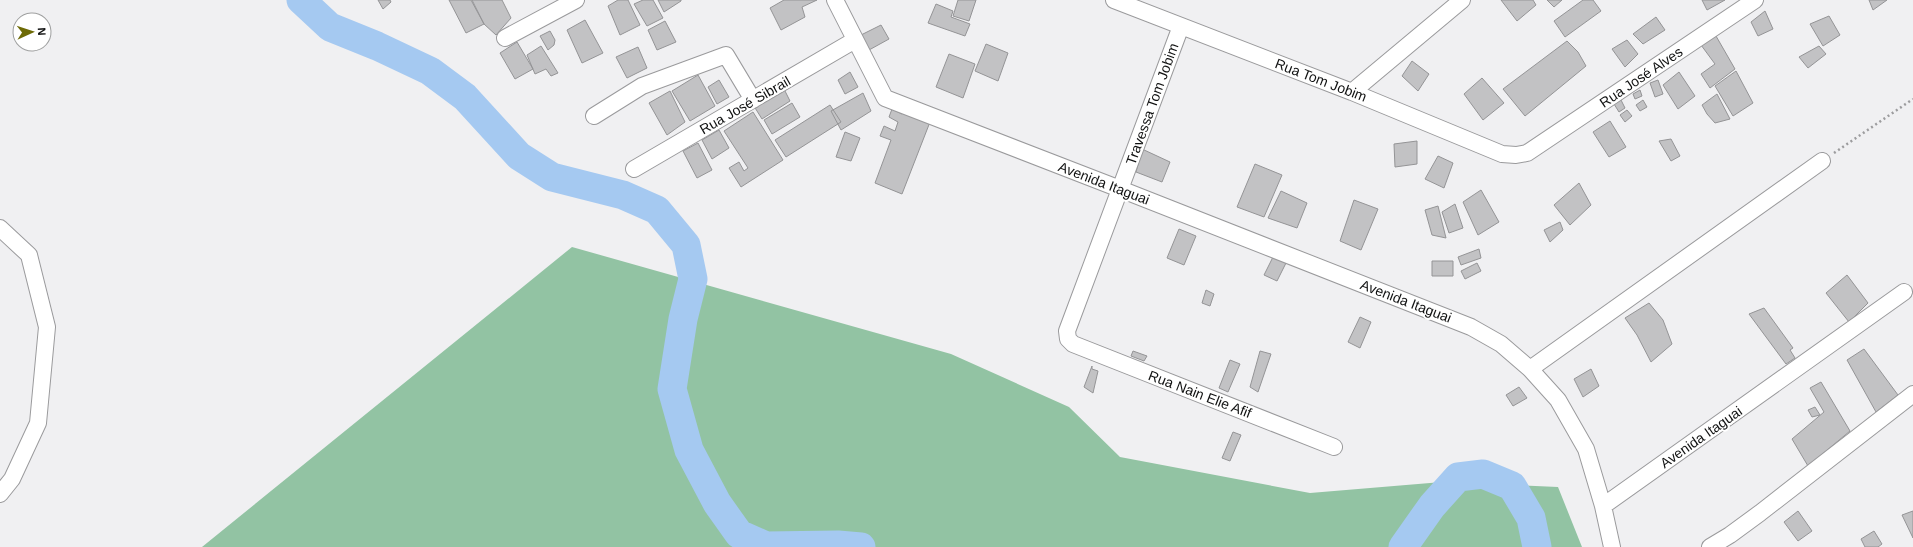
<svg xmlns="http://www.w3.org/2000/svg" width="1913" height="547" viewBox="0 0 1913 547" font-family="Helvetica,sans-serif">
  <rect width="100%" height="100%" fill="#f0f0f2"/>
  <path fill="#92c3a3" d="M 572,247 L 951,354 L 1069,407 L 1120,457 L 1310,493 L 1442,482 L 1558,487 L 1582,547 L 202,547 Z"/>
  <g fill="none" stroke-linecap="round" stroke-linejoin="round">
    <path stroke="#a5c9f1" stroke-width="5" d="M 788,545 L 790,547"/>
    <path stroke="#a5c9f1" stroke-width="29" d="M 301,0 L 330,27 L 377,46 L 430,71 L 465,97 L 519,156 L 552,177 L 623,195 L 657,210 L 686,245 L 693,279 L 683,319 L 672,389 L 689,450 L 717,503 L 739,534 L 766,546 L 838,545 L 861,547
      M 1403,547 L 1432,506 L 1458,477 L 1483,474 L 1512,486 L 1531,518 L 1537,547"/>
  </g>
  <path fill="#c2c2c4" stroke="#949496" d="M 378,0 L 390,0 L 391,2 L 383,9 Z
    M 449,0 L 471,0 L 484,24 L 466,33 Z
    M 472,0 L 502,0 L 511,18 L 496,35 L 484,24 Z
    M 618,0 L 628,0 L 640,25 L 620,35 L 608,6 Z
    M 643,0 L 653,0 L 663,18 L 647,26 L 634,4 Z
    M 658,0 L 681,0 L 681,1 L 664,12 Z
    M 784,0 L 817,0 L 802,7 L 805,17 L 781,30 L 770,8 Z
    M 958,0 L 976,0 L 969,21 L 953,16 Z
    M 1501,0 L 1533,0 L 1536,5 L 1517,21 Z
    M 1547,0 L 1562,0 L 1554,7 Z
    M 1583,0 L 1593,0 L 1601,11 L 1565,37 L 1554,21 Z
    M 1702,0 L 1725,0 L 1707,10 Z
    M 1869,0 L 1887,0 L 1873,10 Z
    M 936,4 L 953,11 L 951,17 L 970,24 L 965,36 L 928,23 Z
    M 1765,11 L 1773,29 L 1758,36 L 1751,22 Z
    M 1829,16 L 1840,35 L 1823,46 L 1810,24 Z
    M 1656,17 L 1665,30 L 1643,44 L 1633,34 Z
    M 585,20 L 603,53 L 582,63 L 567,30 Z
    M 665,21 L 676,42 L 657,50 L 648,30 Z
    M 881,25 L 889,39 L 869,50 L 861,35 Z
    M 550,31 L 555,40 L 554,45 L 548,50 L 540,36 Z
    M 1716,36 L 1735,69 L 1710,88 L 1701,74 L 1715,64 L 1701,45 Z
    M 1627,40 L 1638,54 L 1625,67 L 1612,49 Z
    M 1567,41 L 1578,52 L 1586,66 L 1525,116 L 1503,89 Z
    M 517,42 L 533,69 L 515,79 L 500,53 Z
    M 986,44 L 1008,53 L 998,81 L 975,71 Z
    M 541,46 L 558,73 L 551,76 L 546,69 L 535,74 L 527,55 Z
    M 1819,46 L 1826,54 L 1808,68 L 1799,57 Z
    M 638,47 L 647,68 L 627,78 L 616,57 Z
    M 949,54 L 975,64 L 963,98 L 936,87 Z
    M 1412,61 L 1429,74 L 1418,91 L 1402,76 Z
    M 1736,71 L 1753,103 L 1733,116 L 1715,86 Z
    M 850,72 L 858,87 L 845,94 L 838,80 Z
    M 1679,72 L 1695,96 L 1678,109 L 1663,85 Z
    M 698,75 L 715,106 L 690,121 L 672,91 Z
    M 1482,78 L 1504,103 L 1483,120 L 1464,94 Z
    M 719,80 L 729,97 L 717,104 L 708,87 Z
    M 1658,80 L 1663,94 L 1655,97 L 1650,83 Z
    M 782,85 L 790,101 L 762,119 L 752,103 Z
    M 1640,90 L 1642,96 L 1635,99 L 1633,94 Z
    M 670,91 L 685,122 L 667,135 L 649,103 Z
    M 863,93 L 871,111 L 841,130 L 831,111 Z
    M 1717,94 L 1730,119 L 1715,123 L 1707,114 L 1702,105 Z
    M 1621,100 L 1625,108 L 1619,112 L 1614,104 Z
    M 1643,100 L 1647,107 L 1640,111 L 1636,105 Z
    M 792,103 L 800,117 L 772,134 L 764,120 Z
    M 830,105 L 841,122 L 786,157 L 775,140 Z
    M 892,109 L 902,114 L 903,111 L 930,122 L 902,194 L 875,183 L 891,140 L 880,136 L 884,126 L 895,131 L 898,122 L 889,117 Z
    M 1627,110 L 1632,116 L 1625,122 L 1620,115 Z
    M 753,112 L 783,160 L 741,187 L 729,168 L 739,162 L 744,171 L 748,168 L 724,131 Z
    M 1610,121 L 1626,147 L 1609,157 L 1593,132 Z
    M 719,130 L 729,148 L 712,159 L 702,140 Z
    M 845,132 L 860,138 L 851,161 L 836,157 Z
    M 1671,139 L 1680,156 L 1671,161 L 1659,141 Z
    M 1417,141 L 1417,164 L 1395,167 L 1394,144 Z
    M 698,143 L 712,170 L 697,178 L 683,151 Z
    M 1142,149 L 1170,162 L 1162,182 L 1136,172 Z
    M 1438,156 L 1453,163 L 1444,188 L 1425,179 Z
    M 1255,164 L 1282,175 L 1264,217 L 1237,207 Z
    M 1579,183 L 1591,205 L 1570,225 L 1554,205 Z
    M 1481,190 L 1499,222 L 1478,235 L 1463,202 Z
    M 1281,191 L 1307,203 L 1297,228 L 1268,218 Z
    M 1354,200 L 1378,209 L 1361,250 L 1340,241 Z
    M 1455,204 L 1463,228 L 1449,233 L 1442,212 Z
    M 1438,206 L 1446,238 L 1432,235 L 1425,210 Z
    M 1560,222 L 1563,230 L 1550,242 L 1544,230 Z
    M 1179,229 L 1196,236 L 1184,265 L 1167,258 Z
    M 1479,249 L 1481,258 L 1461,265 L 1458,257 Z
    M 1274,255 L 1287,261 L 1277,281 L 1264,275 Z
    M 1432,261 L 1453,261 L 1453,276 L 1432,276 Z
    M 1477,263 L 1481,271 L 1465,279 L 1461,271 Z
    M 1847,275 L 1868,303 L 1849,322 L 1826,293 Z
    M 1206,290 L 1214,294 L 1210,306 L 1202,303 Z
    M 1649,303 L 1663,320 L 1672,344 L 1651,362 L 1637,335 L 1625,318 Z
    M 1764,308 L 1793,348 L 1790,350 L 1795,358 L 1786,364 L 1749,314 Z
    M 1360,317 L 1371,322 L 1360,348 L 1348,342 Z
    M 1864,349 L 1898,395 L 1876,412 L 1847,360 Z
    M 1133,351 L 1147,356 L 1144,361 L 1131,356 Z
    M 1260,351 L 1271,354 L 1258,392 L 1250,387 Z
    M 1230,360 L 1240,364 L 1228,392 L 1219,388 Z
    M 1092,366 L 1092,369 L 1098,371 L 1093,393 L 1084,387 Z
    M 1591,369 L 1599,386 L 1583,397 L 1574,379 Z
    M 1821,382 L 1850,431 L 1808,466 L 1792,439 L 1824,412 L 1810,388 Z
    M 1519,387 L 1527,398 L 1513,406 L 1506,395 Z
    M 1815,407 L 1820,415 L 1812,417 L 1808,410 Z
    M 1233,432 L 1241,435 L 1230,461 L 1222,458 Z
    M 1798,511 L 1812,531 L 1798,541 L 1784,522 Z
    M 1913,511 L 1913,538 L 1902,515 Z
    M 1874,531 L 1882,544 L 1878,547 L 1865,547 L 1861,539 Z"/>
  <g fill="none" stroke-linecap="round" stroke-linejoin="round">
    <g stroke="#9a9a9c" stroke-width="18">
      <path id="minor" d="M 835,0 L 885,98 L 1120,189 L 1471,327 L 1501,344 L 1530,369 L 1558,400 L 1586,449 L 1603,506 L 1904,292
        M 1114,0 L 1352,92 L 1502,154 L 1516,155 L 1527,153 L 1755,0
        M 1181,26 L 1067,331 L 1068,339 L 1073,344 L 1334,447
        M 505,38 L 576,0
        M 1352,92 L 1462,0
        M 594,116 L 642,86 L 726,55 L 753,100
        M 634,169 L 855,40
        M 0,228 L 29,255 L 47,327 L 38,423 L 12,479 L 0,494
        M 1530,369 L 1822,161
        M 1603,506 L 1612,547
        M 1710,547 L 1730,535 L 1760,513 L 1913,394"/>
    </g>
    <path stroke="#9c9c9e" stroke-width="2.5" stroke-dasharray="2 3" stroke-linecap="butt" d="M 1834,153 L 1913,99"/>
    <use href="#minor" stroke="#fff" stroke-width="16"/>
  </g>
  <g text-anchor="middle" dominant-baseline="central" stroke-width="4" stroke-linejoin="round" paint-order="stroke">
    <g font-size="14" fill="#101111" stroke="#fff">
      <text transform="translate(1641 77) rotate(-34)">Rua José Alves</text>
      <text transform="translate(1321 80) rotate(21)">Rua Tom Jobim</text>
      <text transform="translate(1152 104) rotate(-70)">Travessa Tom Jobim</text>
      <text transform="translate(745 105) rotate(-30)">Rua José Sibrail</text>
      <text transform="translate(1104 183) rotate(21)">Avenida Itaguai</text>
      <text transform="translate(1406 301) rotate(21)">Avenida Itaguai</text>
      <text transform="translate(1200 394) rotate(21)">Rua Nain Elie Afif</text>
      <text transform="translate(1701 437) rotate(-35)">Avenida Itaguai</text>
    </g>
  </g>
  <g transform="translate(32 32) rotate(87)"><circle r="19" fill="#ffffff" stroke="#9fa0a0"/>
  <path d="M0-3L7 15L0 10L-7 15Z" fill="#6d6a06"/>
  <text y="-6" font-size="11" font-weight="bold" text-anchor="middle" fill="#101111">N</text>
  </g>
</svg>
